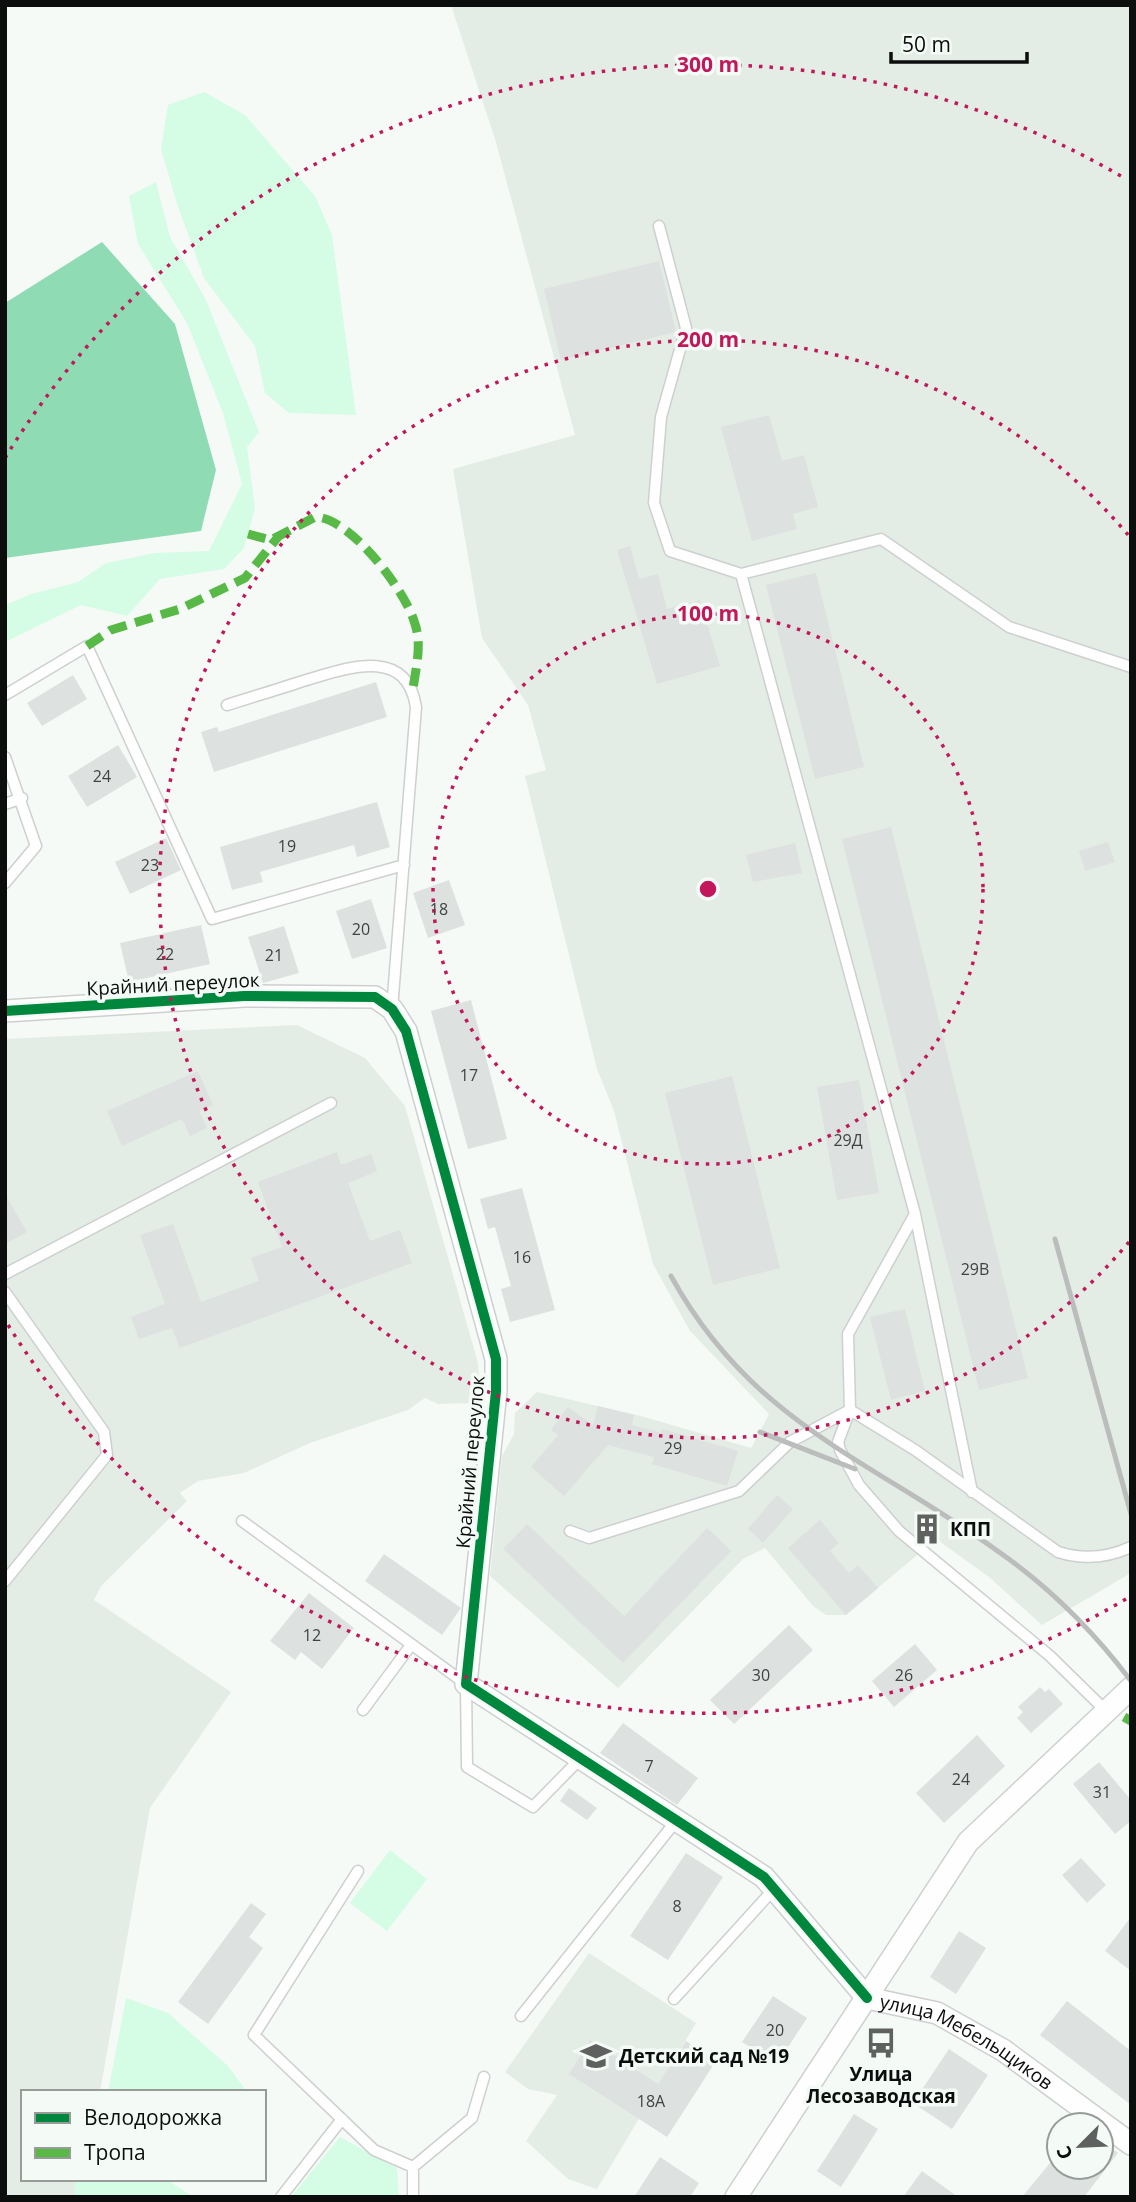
<svg xmlns="http://www.w3.org/2000/svg" width="1136" height="2202" viewBox="0 0 1136 2202" font-family="'Open Sans',sans-serif">
  <rect width="100%" height="100%" fill="#f5faf7"/>
  <path fill="#e3ede6" d="M 451,5 L 1131,5 L 1131,1573 L 1042,1625 L 989,1577 L 936,1539 L 846,1615 L 826,1615 L 813,1606 L 765,1548 L 743,1559 L 618,1688 L 490,1576 L 502,1456 L 514,1434 L 515,1413 L 537,1392 L 641,1416 L 751,1448 L 769,1414 L 690,1331 L 653,1264 L 614,1111 L 597,1069 L 525,776 L 546,770 L 528,705 L 482,638 L 453,469 L 575,435 L 495,139 Z
    M 297,1025 L 365,1058 L 405,1106 L 478,1363 L 479,1378 L 471,1403 L 438,1404 L 425,1398 L 408,1410 L 310,1443 L 244,1473 L 198,1481 L 180,1493 L 187,1501 L 101,1586 L 94,1600 L 231,1692 L 150,1808 L 100,2092 L 23,2092 L 23,2179 L 127,2179 L 133,2197 L 5,2197 L 5,1039 Z
    M 589,1953 L 696,2023 L 597,2189 L 568,2179 L 526,2141 L 557,2095 L 528,2089 L 505,2072 Z"/>
  <path fill="#d5fce5" d="M 204,92 L 245,115 L 315,196 L 332,235 L 356,415 L 289,413 L 265,393 L 255,346 L 204,278 L 177,204 L 161,149 L 168,105 Z
    M 156,182 L 170,237 L 206,300 L 259,432 L 247,447 L 255,508 L 244,548 L 224,569 L 160,579 L 127,616 L 81,605 L 5,642 L 5,605 L 31,594 L 78,582 L 106,563 L 155,553 L 209,551 L 242,484 L 223,413 L 187,323 L 138,244 L 129,196 Z
    M 390,1850 L 427,1879 L 387,1931 L 350,1903 Z
    M 126,1998 L 168,2013 L 228,2066 L 247,2092 L 108,2092 Z
    M 340,2137 L 397,2168 L 399,2197 L 291,2197 Z
    M 75,2179 L 166,2179 L 193,2197 L 75,2197 Z"/>
  <path fill="#8fdbb3" d="M 102,242 L 175,324 L 216,470 L 201,531 L 5,558 L 5,303 Z"/>
  <path fill="#dde1df" d="M 659,261 L 676,332 L 561,360 L 544,289 Z
    M 769,415 L 782,461 L 804,455 L 818,507 L 793,514 L 797,529 L 752,541 L 721,427 Z
    M 630,546 L 639,579 L 658,574 L 667,609 L 700,600 L 720,666 L 657,684 L 617,550 Z
    M 816,573 L 864,767 L 815,779 L 766,585 Z
    M 73,675 L 87,699 L 42,726 L 27,703 Z
    M 376,682 L 387,717 L 214,772 L 201,732 L 217,727 L 219,732 Z
    M 118,745 L 137,777 L 87,807 L 68,776 Z
    M 377,802 L 390,847 L 357,857 L 354,845 L 260,872 L 263,882 L 232,890 L 220,847 Z
    M 891,827 L 1028,1378 L 979,1390 L 842,839 Z
    M 166,838 L 181,870 L 130,894 L 115,862 Z
    M 1108,842 L 1115,862 L 1085,871 L 1079,851 Z
    M 795,843 L 802,873 L 753,882 L 746,855 Z
    M 449,880 L 465,925 L 428,938 L 413,893 Z
    M 371,899 L 387,948 L 352,959 L 336,911 Z
    M 201,925 L 210,964 L 129,982 L 120,943 Z
    M 284,926 L 299,973 L 263,983 L 248,937 Z
    M 471,1000 L 507,1139 L 468,1149 L 431,1011 Z
    M 198,1071 L 213,1105 L 199,1111 L 207,1128 L 190,1136 L 182,1119 L 122,1146 L 107,1111 Z
    M 732,1076 L 780,1268 L 713,1285 L 665,1093 Z
    M 859,1080 L 879,1193 L 837,1200 L 817,1087 Z
    M 337,1152 L 341,1165 L 371,1154 L 377,1171 L 348,1183 L 370,1241 L 400,1230 L 412,1263 L 180,1348 L 172,1328 L 139,1339 L 131,1317 L 165,1304 L 140,1235 L 173,1224 L 201,1302 L 259,1281 L 251,1258 L 282,1247 L 258,1182 Z
    M 522,1188 L 555,1310 L 510,1322 L 501,1289 L 511,1286 L 495,1227 L 488,1229 L 480,1199 Z
    M 5,1194 L 27,1232 L 5,1244 Z
    M 905,1309 L 925,1391 L 891,1400 L 870,1317 Z
    M 598,1406 L 634,1415 L 632,1425 L 661,1433 L 662,1429 L 738,1451 L 727,1486 L 652,1464 L 654,1457 L 608,1445 L 564,1496 L 531,1467 L 558,1435 L 551,1430 L 568,1407 L 593,1425 Z
    M 777,1495 L 793,1509 L 763,1543 L 748,1529 Z
    M 820,1520 L 839,1543 L 830,1551 L 849,1573 L 858,1565 L 878,1588 L 846,1615 L 788,1548 Z
    M 527,1524 L 624,1616 L 707,1528 L 731,1551 L 623,1663 L 503,1549 Z
    M 384,1554 L 461,1608 L 442,1635 L 365,1581 Z
    M 309,1593 L 354,1628 L 322,1669 L 301,1652 L 295,1660 L 270,1641 Z
    M 789,1625 L 813,1650 L 734,1724 L 710,1700 Z
    M 915,1644 L 937,1670 L 894,1707 L 872,1681 Z
    M 1040,1687 L 1045,1692 L 1049,1689 L 1063,1704 L 1031,1733 L 1017,1718 L 1023,1712 L 1018,1707 Z
    M 623,1723 L 698,1778 L 677,1805 L 600,1753 Z
    M 977,1735 L 1005,1766 L 944,1823 L 916,1793 Z
    M 1099,1762 L 1131,1800 L 1131,1821 L 1115,1834 L 1073,1784 Z
    M 569,1788 L 597,1808 L 587,1820 L 560,1801 Z
    M 686,1853 L 723,1877 L 668,1960 L 630,1936 Z
    M 1081,1858 L 1106,1885 L 1087,1903 L 1062,1875 Z
    M 251,1903 L 266,1914 L 249,1937 L 263,1948 L 208,2024 L 178,2002 Z
    M 1131,1917 L 1131,1971 L 1105,1951 Z
    M 959,1931 L 986,1948 L 956,1994 L 930,1977 Z
    M 773,1996 L 807,2018 L 777,2064 L 742,2042 Z
    M 1067,2001 L 1131,2051 L 1131,2105 L 1040,2035 Z
    M 590,2040 L 658,2084 L 686,2041 L 716,2061 L 667,2137 L 569,2074 Z
    M 949,2049 L 988,2075 L 952,2129 L 913,2103 Z
    M 854,2114 L 878,2129 L 841,2187 L 817,2171 Z
    M 1101,2141 L 1118,2153 L 1084,2197 L 1022,2197 L 1059,2152 L 1059,2167 L 1101,2167 Z
    M 660,2157 L 699,2183 L 690,2197 L 634,2197 Z
    M 922,2171 L 958,2197 L 903,2197 Z"/>
  <g fill="none" stroke-linecap="round" stroke-linejoin="round">
    <g stroke="#cdd0ce" stroke-width="13">
      <path id="service" d="M 659,226 L 686,328 L 661,417 L 654,503 L 670,551 L 741,574 L 915,1214 L 972,1492
        M 741,574 L 881,539 L 1009,627 L 1131,667
        M 5,695 L 87,646 L 212,919 L 404,865
        M 227,705 C 252,697 276,690 300,682 C 342,670 406,643 416,707 L 392,1009
        M 5,757 L 36,846 L 5,883
        M 5,804 L 22,798
        M 915,1214 L 848,1334 L 850,1410 L 838,1442 L 840,1450 L 859,1485 L 899,1531 L 1050,1656 L 1105,1710
        M 5,1274 L 331,1103
        M 5,1292 L 104,1432 L 107,1455 L 5,1581
        M 242,1521 L 466,1684 L 467,1767 L 533,1807 L 580,1759
        M 570,1531 L 589,1538 L 739,1491 L 790,1442 L 850,1410 L 915,1450 L 1058,1552 C 1083,1560 1107,1558 1131,1547
        M 363,1710 L 411,1645
        M 358,1871 L 254,2035 L 374,2150 L 413,2167
        M 674,1999 L 774,1889
        M 521,2016 L 676,1821
        M 281,2197 L 342,2119
        M 413,2197 L 413,2167 L 472,2118 L 484,2077"/>
    </g>
    <g stroke="#cdd0ce" stroke-width="24">
      <g id="minor">
        <path d="M 5,1011 L 244,996 L 375,997 L 392,1009 L 406,1031 L 496,1359 L 496,1391 L 466,1684 L 764,1877 L 867,1998"/>
        <path id="s1" d="M 867,1998 L 937,2013 L 1003,2050 L 1131,2144"/>
        <path d="M 736,2197 L 968,1842 L 1131,1688"/>
      </g>
    </g>
    <use href="#service" stroke="#fefefe" stroke-width="10"/>
    <use href="#minor" stroke="#fefefe" stroke-width="21"/>
    <path stroke="#bbbdbc" stroke-width="5" d="M 1055,1239 L 1131,1514
      M 671,1276 C 752,1424 872,1460 999,1552 C 1049,1587 1094,1632 1131,1681
      M 760,1432 L 855,1469"/>
    <path stroke="#58b947" stroke-width="9" stroke-dasharray="18 9" stroke-linecap="butt" d="M 248,534 L 271,540 L 315,517 C 350,517 406,591 415,624 C 422,645 416,667 413,689
      M 87,646 L 111,630 L 180,609 L 245,578 L 278,537
      M 1124,1717 L 1131,1721"/>
    <g stroke="#f4fbf7" stroke-width="15">
      <path id="cycleway" d="M 5,1011 L 244,996 L 375,997 L 392,1009 L 406,1031 L 496,1359 L 496,1391 L 466,1684 L 764,1877 L 867,1998"/>
    </g>
    <use href="#cycleway" stroke="#00873e" stroke-width="10"/>
  </g>
  <g fill="none" stroke="#c2185b" stroke-width="3.5" stroke-dasharray="3.5 7">
    <circle cx="708" cy="889" r="275"/>
    <path d="M1129 1242A549 549 0 1 1 1129 536"/>
    <path d="M1126 1599A824 824 0 0 1 5 1320M5 458A824 824 0 0 1 1126 179"/>
  </g>
  <defs>
    <g id="building-bare" transform="scale(2.415)"><path d="M-4-6H4V6H1V3H-1V6H-4ZM-2.5-4.3h1.7v1.8h-1.7ZM.8-4.3h1.7v1.8H.8ZM-2.5-1h1.7V.8h-1.7ZM.8-1h1.7V.8H.8Z" fill="#5e615f" stroke="#f4fbf7" stroke-width="2.5" paint-order="stroke"/></g>
    <g id="bus-bare" transform="scale(2.415)"><path d="M-5-6H5V4H4V6H2V4H-2V6H-4V4H-5ZM-3.5-4V0h7V-4ZM-3.5 1.2v1.5H-2V1.2ZM2 1.2v1.5H3.5V1.2Z" fill="#5e615f" stroke="#f4fbf7" stroke-width="2.5" paint-order="stroke"/></g>
    <g id="school-bare" transform="scale(2.415)"><path d="M0-5L7-2L0 1L-7-2ZM-4 1L0 2.5L4 1V4Q0 6-4 4Z" fill="#5e615f" stroke="#f4fbf7" stroke-width="2.5" paint-order="stroke"/></g>
  </defs>
  <g fill-rule="evenodd">
    <use href="#building-bare" x="927" y="1529"/>
    <use href="#bus-bare" x="881" y="2043"/>
    <use href="#school-bare" x="596" y="2056"/>
  </g>
  <g text-anchor="middle" dominant-baseline="central" stroke-width="7" stroke-linejoin="round" paint-order="stroke">
    <g font-size="16" fill="#404342">
      <text x="102" y="776">24</text>
      <text x="287" y="846">19</text>
      <text x="150" y="865">23</text>
      <text x="439" y="909">18</text>
      <text x="361" y="929">20</text>
      <text x="165" y="954">22</text>
      <text x="274" y="955">21</text>
      <text x="469" y="1075">17</text>
      <text x="848" y="1140">29Д</text>
      <text x="522" y="1257">16</text>
      <text x="975" y="1269">29В</text>
      <text x="673" y="1448">29</text>
      <text x="312" y="1635">12</text>
      <text x="761" y="1675">30</text>
      <text x="904" y="1675">26</text>
      <text x="649" y="1766">7</text>
      <text x="961" y="1779">24</text>
      <text x="1102" y="1792">31</text>
      <text x="677" y="1906">8</text>
      <text x="775" y="2030">20</text>
      <text x="651" y="2101">18А</text>
    </g>
    <g font-size="19" fill="#0c0e0d" stroke="#f4fbf7">
      <text transform="translate(173 984) rotate(-3)">Крайний переулок</text>
      <text transform="translate(470 1462) rotate(-85)">Крайний переулок</text>
      <text stroke="none"><textPath href="#s1" startOffset="110">улица Мебельщиков</textPath></text>
    </g>
    <g font-size="19" font-weight="bold" fill="#0c0e0d" stroke="#f4fbf7" text-anchor="start">
      <text x="950" y="1529">КПП</text>
      <text x="619" y="2056">Детский сад №19</text>
      <text x="881" y="2074" text-anchor="middle">Улица<tspan x="881" dy="22">Лесозаводская</tspan></text>
    </g>
  </g>
  <circle cx="708" cy="889" r="10" fill="#c2185b" stroke="#f4fbf7" stroke-width="3.5"/>
  <g font-size="21" text-anchor="middle" font-weight="bold" fill="#c2185b" stroke="#f4fbf7" stroke-width="7" stroke-linejoin="round" paint-order="stroke">
    <text x="708" y="72">300 m</text>
    <text x="708" y="347">200 m</text>
    <text x="708" y="621">100 m</text>
  </g>
  <rect width="1136" height="2202" fill="none" stroke="#0c0e0d" stroke-width="14"/>
  <rect x="21" y="2090" width="245" height="91" fill="#f4fbf7" stroke="#979c99" stroke-width="2"/>
  <rect x="35" y="2113" width="35" height="10" fill="#00873e" stroke="#979c99" stroke-width="2"/>
  <text x="84" y="2125" font-size="21" fill="#0c0e0d">Велодорожка</text>
  <rect x="35" y="2148" width="35" height="10" fill="#58b947" stroke="#979c99" stroke-width="2"/>
  <text x="84" y="2160" font-size="21" fill="#0c0e0d">Тропа</text>
  <g transform="translate(1080 2146) rotate(246)"><circle r="33" fill="#f4fbf7" stroke="#979c99" stroke-width="2"/>
  <path d="M0-5L12 26L0 18L-12 26Z" fill="#5e615f"/>
  <text y="-10" font-size="19" font-weight="bold" text-anchor="middle" fill="#0c0e0d">С</text>
  </g>
  <path d="M891 52v10h136v-10" fill="none" stroke="#0c0e0d" stroke-width="3.5"/>
  <text x="902" y="52" font-size="21" fill="#0c0e0d" stroke="#f4fbf7" stroke-width="5" paint-order="stroke">50 m</text>
</svg>
